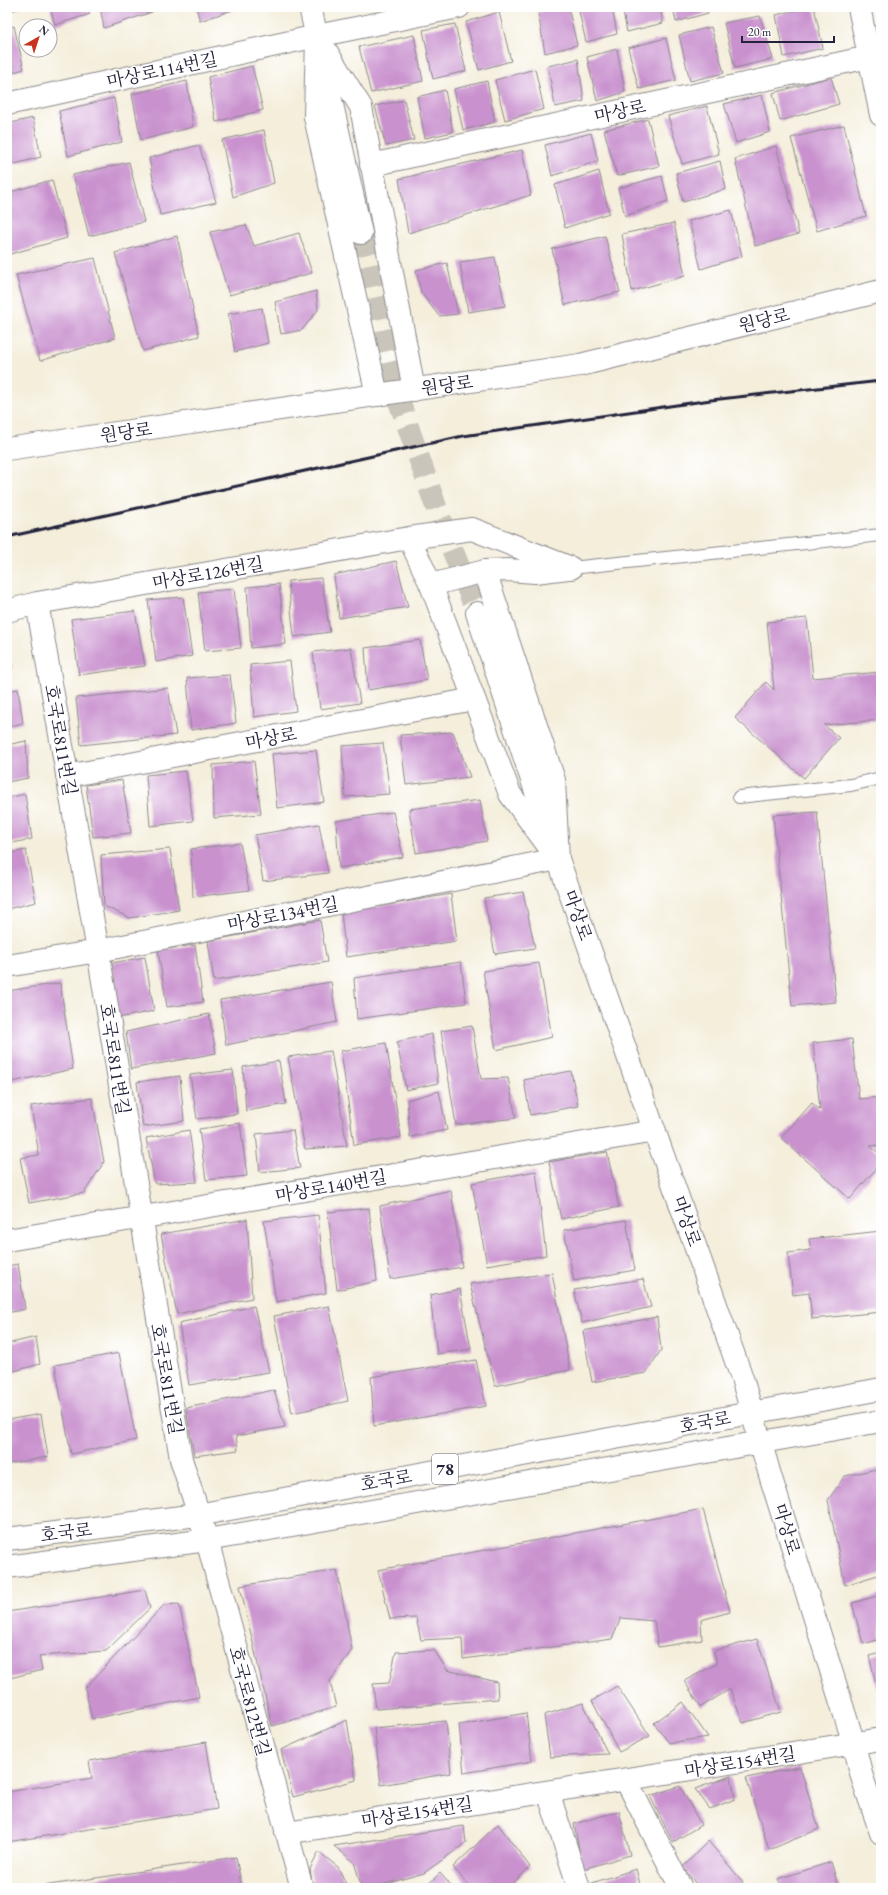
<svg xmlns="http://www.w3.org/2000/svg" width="888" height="1895" viewBox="0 0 888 1895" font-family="'EB Garamond','Noto Serif KR',serif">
  <rect width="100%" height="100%" fill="#fff"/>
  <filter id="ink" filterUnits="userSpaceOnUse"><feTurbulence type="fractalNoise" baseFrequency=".025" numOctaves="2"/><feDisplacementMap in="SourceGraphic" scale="8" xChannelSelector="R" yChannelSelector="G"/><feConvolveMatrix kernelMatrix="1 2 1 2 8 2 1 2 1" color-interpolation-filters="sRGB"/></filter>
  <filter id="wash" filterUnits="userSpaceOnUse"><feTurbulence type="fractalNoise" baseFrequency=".012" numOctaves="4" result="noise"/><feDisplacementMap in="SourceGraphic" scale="16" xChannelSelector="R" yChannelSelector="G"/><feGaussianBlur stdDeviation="0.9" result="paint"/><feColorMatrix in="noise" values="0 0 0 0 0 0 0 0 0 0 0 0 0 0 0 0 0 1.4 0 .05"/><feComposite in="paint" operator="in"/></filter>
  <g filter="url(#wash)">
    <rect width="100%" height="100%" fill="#f4eedb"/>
    <g id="blocks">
      <path fill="#c992cf" d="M 7,7 L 23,7 L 7,12 Z
        M 50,7 L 88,7 L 90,14 L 55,25 Z
        M 100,7 L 150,7 L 152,12 L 104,28 Z
        M 196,7 L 241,7 L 200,21 Z
        M 558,7 L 568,7 L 577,45 L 545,53 L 538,12 Z
        M 578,7 L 612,7 L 617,34 L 586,42 Z
        M 622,7 L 660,7 L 663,23 L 627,32 Z
        M 673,7 L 707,7 L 708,13 L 676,22 Z
        M 808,7 L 814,7 L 823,48 L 784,57 L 776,15 Z
        M 499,12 L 511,61 L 479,70 L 466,22 Z
        M 760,16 L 773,59 L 735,68 L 724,23 Z
        M 455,24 L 466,71 L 433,79 L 423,30 Z
        M 14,26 L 24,69 L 7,74 L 7,29 Z
        M 711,27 L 724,73 L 690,81 L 679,35 Z
        M 414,35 L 423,81 L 371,93 L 359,47 Z
        M 666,38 L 676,80 L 639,89 L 628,48 Z
        M 617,49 L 625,92 L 597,101 L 587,57 Z
        M 578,59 L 584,101 L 555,107 L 548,66 Z
        M 252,66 L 263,110 L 216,122 L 208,77 Z
        M 535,69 L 544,109 L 505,120 L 495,80 Z
        M 831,77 L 839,104 L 780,121 L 773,93 Z
        M 187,81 L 193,127 L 141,140 L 132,94 Z
        M 487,81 L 495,122 L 463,130 L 454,89 Z
        M 445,90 L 453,132 L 425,138 L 417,97 Z
        M 762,95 L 770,132 L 736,143 L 724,104 Z
        M 114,98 L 122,142 L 68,156 L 59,111 Z
        M 404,100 L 414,140 L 386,146 L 375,106 Z
        M 707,106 L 719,154 L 682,164 L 668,116 Z
        M 33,118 L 41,157 L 7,166 L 7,124 Z
        M 648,119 L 659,166 L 617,176 L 604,130 Z
        M 844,125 L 866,216 L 817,231 L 791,138 Z
        M 264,130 L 274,183 L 233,197 L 222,140 Z
        M 591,133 L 598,161 L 552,176 L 545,145 Z
        M 199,145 L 216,202 L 160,215 L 149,158 Z
        M 776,146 L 799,234 L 755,246 L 735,159 Z
        M 522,150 L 531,195 L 408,233 L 399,179 Z
        M 720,161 L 726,189 L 683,202 L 676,173 Z
        M 129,162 L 144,222 L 89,236 L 73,175 Z
        M 599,171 L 609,213 L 565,228 L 555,185 Z
        M 662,176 L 668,201 L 625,216 L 618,188 Z
        M 52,180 L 67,238 L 7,255 L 7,193 Z
        M 731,210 L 742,256 L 701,269 L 689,221 Z
        M 674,223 L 685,276 L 632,291 L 622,234 Z
        M 246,225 L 254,246 L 299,233 L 312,273 L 229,295 L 210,232 Z
        M 177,236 L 199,336 L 143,351 L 115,253 Z
        M 605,236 L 620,292 L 565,305 L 552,249 Z
        M 495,257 L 505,306 L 468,312 L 460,262 Z
        M 95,258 L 115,338 L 40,361 L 16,275 Z
        M 447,263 L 458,314 L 439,316 L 421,293 L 416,270 Z
        M 316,291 L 318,310 L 302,330 L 281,334 L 275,302 Z
        M 262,308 L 268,343 L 235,352 L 228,314 Z
        M 396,561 L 408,607 L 339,618 L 334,575 Z
        M 321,578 L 330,632 L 294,637 L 288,581 Z
        M 279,584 L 286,644 L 251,648 L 247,587 Z
        M 234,589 L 241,648 L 205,651 L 198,592 Z
        M 183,597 L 192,656 L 156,662 L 148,600 Z
        M 135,611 L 145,666 L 79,675 L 71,619 Z
        M 807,618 L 813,678 L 881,672 L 881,720 L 824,725 L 839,738 L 804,778 L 735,718 L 766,682 L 774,690 L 767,622 Z
        M 420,640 L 427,680 L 368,690 L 365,648 Z
        M 7,645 L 12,668 L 7,669 Z
        M 351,648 L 360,703 L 320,709 L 313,652 Z
        M 290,661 L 296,711 L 254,717 L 250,665 Z
        M 230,675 L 236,723 L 191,730 L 187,678 Z
        M 168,688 L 176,735 L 81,745 L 76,698 Z
        M 18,689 L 23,723 L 7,727 L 7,691 Z
        M 453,732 L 470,777 L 406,785 L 400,735 Z
        M 26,741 L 28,778 L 7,782 L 7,745 Z
        M 383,743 L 390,794 L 345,797 L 342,746 Z
        M 316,750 L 324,802 L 277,808 L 272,754 Z
        M 254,761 L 261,814 L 214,818 L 213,765 Z
        M 186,771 L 193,821 L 150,826 L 146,775 Z
        M 122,780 L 131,833 L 93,837 L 86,785 Z
        M 25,794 L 32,839 L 7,844 L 7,798 Z
        M 480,800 L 487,841 L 416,853 L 409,809 Z
        M 393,812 L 403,857 L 339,868 L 336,821 Z
        M 817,812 L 836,1002 L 792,1006 L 773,815 Z
        M 319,824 L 328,873 L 263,881 L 255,835 Z
        M 240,843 L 249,890 L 193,897 L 191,849 Z
        M 170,849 L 179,910 L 130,918 L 104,906 L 101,855 Z
        M 26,850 L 36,902 L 7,909 L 7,854 Z
        M 523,892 L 535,948 L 495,954 L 484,898 Z
        M 451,894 L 457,941 L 346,957 L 341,913 Z
        M 320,920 L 327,962 L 214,981 L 208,941 Z
        M 195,945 L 203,1002 L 167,1007 L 158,950 Z
        M 145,957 L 154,1011 L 118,1018 L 112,963 Z
        M 461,962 L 466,1003 L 357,1019 L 354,978 Z
        M 539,963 L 552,1037 L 496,1050 L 483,971 Z
        M 331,982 L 337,1022 L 226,1045 L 220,1000 Z
        M 60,983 L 73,1069 L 7,1083 L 7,991 Z
        M 209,1014 L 216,1053 L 131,1069 L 126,1032 Z
        M 472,1026 L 481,1079 L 508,1078 L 516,1118 L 456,1125 L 441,1031 Z
        M 432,1034 L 438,1083 L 406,1090 L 397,1042 Z
        M 852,1039 L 859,1099 L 881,1097 L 881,1145 L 870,1146 L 881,1155 L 881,1163 L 850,1199 L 781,1138 L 812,1103 L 820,1110 L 813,1043 Z
        M 386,1043 L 401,1137 L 354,1145 L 341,1051 Z
        M 331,1051 L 347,1146 L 305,1149 L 288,1057 Z
        M 279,1061 L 286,1104 L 246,1111 L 243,1067 Z
        M 233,1070 L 237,1114 L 197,1119 L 190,1075 Z
        M 571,1071 L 578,1106 L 530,1115 L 524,1080 Z
        M 180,1076 L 184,1121 L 143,1127 L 137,1082 Z
        M 439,1091 L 447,1130 L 410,1137 L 407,1100 Z
        M 92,1098 L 104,1162 L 84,1193 L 29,1203 L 20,1158 L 39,1155 L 31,1106 Z
        M 240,1123 L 247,1176 L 206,1180 L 199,1129 Z
        M 189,1130 L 197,1182 L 155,1184 L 146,1138 Z
        M 293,1130 L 300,1168 L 260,1172 L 256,1134 Z
        M 607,1152 L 619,1207 L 561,1219 L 549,1162 Z
        M 536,1171 L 546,1255 L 487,1265 L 472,1183 Z
        M 451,1190 L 462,1267 L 390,1279 L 380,1206 Z
        M 369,1208 L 377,1281 L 337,1290 L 328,1212 Z
        M 318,1215 L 326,1293 L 276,1302 L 264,1221 Z
        M 247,1219 L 252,1298 L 177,1314 L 161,1234 Z
        M 626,1220 L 635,1270 L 574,1281 L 564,1230 Z
        M 881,1231 L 881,1312 L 812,1319 L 809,1293 L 793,1295 L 788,1253 L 811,1250 L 809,1239 Z
        M 18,1264 L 25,1309 L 7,1313 L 7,1266 Z
        M 552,1273 L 570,1370 L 495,1386 L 470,1284 Z
        M 643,1279 L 651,1307 L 582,1323 L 574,1290 Z
        M 460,1289 L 471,1349 L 437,1354 L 430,1295 Z
        M 254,1306 L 269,1372 L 189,1385 L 179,1323 Z
        M 329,1306 L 348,1401 L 292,1413 L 274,1316 Z
        M 657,1317 L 661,1350 L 646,1373 L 592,1382 L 583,1331 Z
        M 36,1337 L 40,1364 L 7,1373 L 7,1344 Z
        M 119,1353 L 136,1440 L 71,1454 L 55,1365 Z
        M 476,1360 L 486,1406 L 374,1426 L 371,1377 Z
        M 7,1387 L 10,1401 L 7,1402 Z
        M 274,1390 L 285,1427 L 236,1436 L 238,1450 L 194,1456 L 186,1408 Z
        M 41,1414 L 48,1457 L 7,1464 L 7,1420 Z
        M 881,1468 L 881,1529 L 876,1530 L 881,1555 L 881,1574 L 845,1585 L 828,1500 L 845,1476 Z
        M 703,1509 L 730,1612 L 701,1620 L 702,1640 L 658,1647 L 654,1621 L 621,1618 L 612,1639 L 463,1659 L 462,1638 L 421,1640 L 416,1618 L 390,1619 L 378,1570 Z
        M 337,1570 L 352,1650 L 330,1681 L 336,1707 L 272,1726 L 240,1586 Z
        M 145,1590 L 150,1608 L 106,1651 L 39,1656 L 42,1670 L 10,1678 L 9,1664 L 7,1664 L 7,1612 Z
        M 881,1595 L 881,1639 L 863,1644 L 852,1603 Z
        M 179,1604 L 199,1697 L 92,1719 L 85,1688 L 164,1605 Z
        M 757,1639 L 781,1712 L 743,1723 L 730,1689 L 701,1707 L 684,1681 L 717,1664 L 714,1651 Z
        M 434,1650 L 447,1670 L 497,1682 L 498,1699 L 376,1709 L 373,1684 L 389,1683 L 396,1652 Z
        M 881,1653 L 881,1698 L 880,1699 L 869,1656 Z
        M 617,1686 L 650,1736 L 619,1752 L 592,1701 Z
        M 683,1702 L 708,1737 L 669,1743 L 654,1723 Z
        M 583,1703 L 608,1754 L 550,1757 L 544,1715 Z
        M 526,1713 L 532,1761 L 464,1773 L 459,1725 Z
        M 347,1720 L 356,1780 L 293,1797 L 281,1750 Z
        M 446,1721 L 451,1773 L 381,1785 L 374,1728 Z
        M 206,1742 L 217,1809 L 7,1842 L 7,1792 L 92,1778 L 89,1761 Z
        M 800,1767 L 819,1829 L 769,1850 L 746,1778 Z
        M 731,1776 L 735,1799 L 710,1809 L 695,1789 Z
        M 680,1786 L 701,1825 L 673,1842 L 650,1796 Z
        M 619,1811 L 630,1855 L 583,1869 L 574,1824 Z
        M 498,1824 L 530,1867 L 508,1888 L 471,1888 L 453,1867 Z
        M 464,1826 L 466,1843 L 424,1873 L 371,1888 L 362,1888 L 354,1862 L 334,1846 Z
        M 708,1841 L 743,1882 L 737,1888 L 699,1888 L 683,1867 Z
        M 319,1852 L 338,1867 L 348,1888 L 313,1888 L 310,1869 Z
        M 236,1857 L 242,1888 L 36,1888 L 36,1887 Z
        M 831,1862 L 839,1888 L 783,1888 L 778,1879 Z
        M 636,1869 L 641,1888 L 593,1888 L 592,1883 Z
        M 440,1873 L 453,1888 L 424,1888 Z"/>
    </g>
  </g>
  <g filter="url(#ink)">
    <use href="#blocks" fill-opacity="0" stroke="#8b888b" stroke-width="1"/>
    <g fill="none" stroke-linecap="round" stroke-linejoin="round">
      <path stroke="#cac5bb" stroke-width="22" stroke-dasharray="22 11" stroke-linecap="butt" d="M 361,233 L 399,401 L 439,515 L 477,613"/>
      <g stroke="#8b888b" stroke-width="14">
        <path id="service" d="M 571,568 L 881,535
          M 739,797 L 851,785 L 881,778"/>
      </g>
      <g stroke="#8b888b" stroke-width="24">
        <path id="minor" d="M 859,7 L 881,115
          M 7,104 L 317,36 L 459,7
          M 371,165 L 869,57
          M 409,538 L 431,585
          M 485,571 L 508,570 L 535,572 L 568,568
          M 37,603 L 98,951 L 181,1459 L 207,1540 L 302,1888
          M 7,611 L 37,603 L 409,538 L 472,529 L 571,568
          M 67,776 L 474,699
          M 7,966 L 98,951 L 558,859
          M 7,1240 L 655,1131
          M 626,1780 L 681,1888
          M 548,1792 L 579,1888
          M 286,1833 L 881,1739"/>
      </g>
      <g stroke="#8b888b" stroke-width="24">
        <path id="tertiary" d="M 310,7 L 361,233
          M 317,36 L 361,107 L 414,390
          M 317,36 L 315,117 L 377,395
          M 485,571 L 554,780 L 558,859 L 510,794 L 431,585 Z
          M 477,613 L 558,859 L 742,1378 L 770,1475 L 854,1744 L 862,1777 L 881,1833"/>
      </g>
      <g stroke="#8b888b" stroke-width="24">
        <path id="secondary" d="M 7,449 L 580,365 L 881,291"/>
      </g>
      <g stroke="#8b888b" stroke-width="24">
        <path id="primary" d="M 7,1539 L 197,1515 L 881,1389
          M 7,1567 L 207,1540 L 881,1421"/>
      </g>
      <use href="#service" stroke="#fff" stroke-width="12"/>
      <use href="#minor" stroke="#fff" stroke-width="22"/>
      <use href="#tertiary" stroke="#fff" stroke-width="22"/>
      <use href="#secondary" stroke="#fff" stroke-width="22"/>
      <use href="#primary" stroke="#fff" stroke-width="22"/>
      <path stroke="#22223b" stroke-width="3" d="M 7,537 L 463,436 L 711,400 L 881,381"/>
    </g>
  </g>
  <g text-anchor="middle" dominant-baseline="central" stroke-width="3" stroke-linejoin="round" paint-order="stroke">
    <rect fill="#fff" stroke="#646476" stroke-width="1" x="432" y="1454" width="26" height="30" rx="3"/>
    <g font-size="17" font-weight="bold" fill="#22223b">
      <text x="445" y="1469">78</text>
    </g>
    <g font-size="18" fill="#22223b" stroke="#fff">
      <text transform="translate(162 70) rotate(-12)">마상로114번길</text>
      <text transform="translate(620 111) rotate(-12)">마상로</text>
      <text transform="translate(764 320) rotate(-14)">원당로</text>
      <text transform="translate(447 385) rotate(-8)">원당로</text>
      <text transform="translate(126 432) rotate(-8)">원당로</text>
      <text transform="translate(208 573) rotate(-10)">마상로126번길</text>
      <text transform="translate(271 738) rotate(-11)">마상로</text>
      <text transform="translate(61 740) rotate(80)">호국로811번길</text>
      <text transform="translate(283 914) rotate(-11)">마상로134번길</text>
      <text transform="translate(578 915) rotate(70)">마상로</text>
      <text transform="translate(115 1059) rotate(81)">호국로811번길</text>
      <text transform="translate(331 1186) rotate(-10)">마상로140번길</text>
      <text transform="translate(687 1221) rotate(71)">마상로</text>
      <text transform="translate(167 1379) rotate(80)">호국로811번길</text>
      <text transform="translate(705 1422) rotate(-11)">호국로</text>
      <text transform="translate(386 1480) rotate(-10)">호국로</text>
      <text transform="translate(787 1529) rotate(73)">마상로</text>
      <text transform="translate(66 1532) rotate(-7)">호국로</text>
      <text transform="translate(250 1701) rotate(75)">호국로812번길</text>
      <text transform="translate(740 1762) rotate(-9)">마상로154번길</text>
      <text transform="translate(417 1812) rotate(-9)">마상로154번길</text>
    </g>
  </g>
  <rect width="888" height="1895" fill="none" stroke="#fff" stroke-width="24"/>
  <g transform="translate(38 38) rotate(39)"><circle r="19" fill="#ffffff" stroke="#a7a7b1"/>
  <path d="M0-3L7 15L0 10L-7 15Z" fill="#c8321e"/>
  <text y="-6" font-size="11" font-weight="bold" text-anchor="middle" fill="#22223b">N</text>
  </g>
  <path d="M742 36v6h92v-6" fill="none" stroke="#22223b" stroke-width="2"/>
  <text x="748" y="36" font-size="12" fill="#22223b" stroke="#ffffff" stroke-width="3" paint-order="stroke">20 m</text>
</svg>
